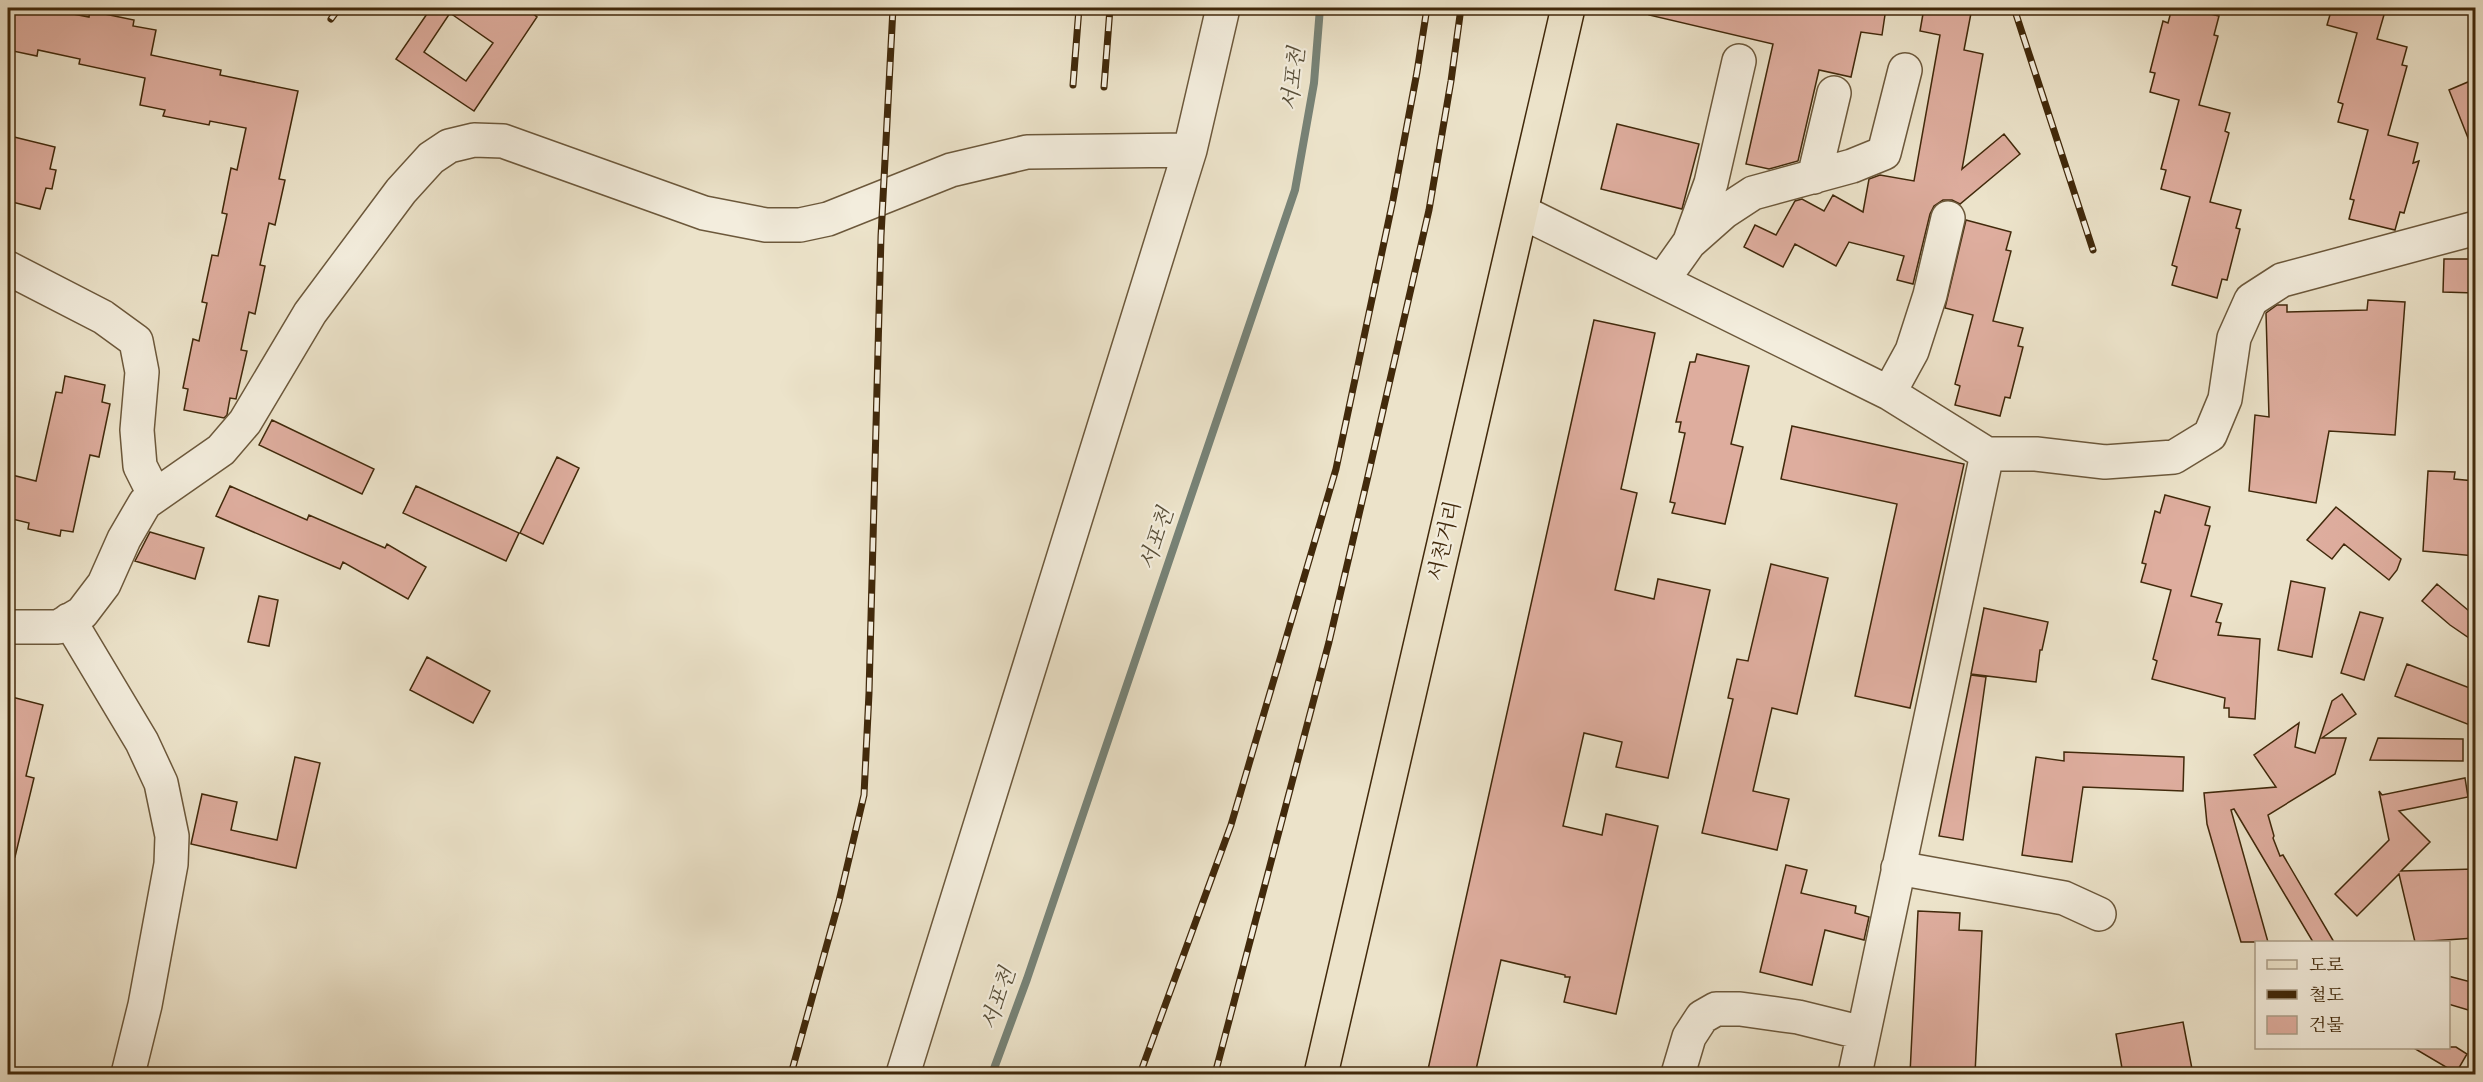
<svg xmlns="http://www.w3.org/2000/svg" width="2483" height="1082" viewBox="0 0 2483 1082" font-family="'Libre Bodoni','Noto Serif KR',serif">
  <rect width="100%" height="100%" fill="#ece3ca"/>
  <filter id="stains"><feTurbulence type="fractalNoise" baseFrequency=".00333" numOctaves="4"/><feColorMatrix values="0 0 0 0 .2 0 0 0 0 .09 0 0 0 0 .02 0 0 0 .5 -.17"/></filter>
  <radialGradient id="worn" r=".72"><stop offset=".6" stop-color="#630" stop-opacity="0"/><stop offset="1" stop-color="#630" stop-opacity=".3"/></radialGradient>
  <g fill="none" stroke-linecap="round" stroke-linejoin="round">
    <path stroke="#778276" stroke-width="8" d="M 992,1074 L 1027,979 L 1295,190 L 1314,83 L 1320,8"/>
  </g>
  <path fill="#dead9e" stroke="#41290b" stroke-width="1.5" fill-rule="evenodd" d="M 8,8 L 42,8 L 89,17 L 90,11 L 134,20 L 133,26 L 156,30 L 151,55 L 221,70 L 220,75 L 298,91 L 279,179 L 285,180 L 275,225 L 269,223 L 260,265 L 265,266 L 255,314 L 249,312 L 241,350 L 247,351 L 236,399 L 230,398 L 227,415 L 224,418 L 184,410 L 188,389 L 183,388 L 193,339 L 199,341 L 207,303 L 202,302 L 212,255 L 218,256 L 227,214 L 222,213 L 231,168 L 237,170 L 246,128 L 210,121 L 209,125 L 163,116 L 165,110 L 140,105 L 145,78 L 79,64 L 80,59 L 38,50 L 37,56 L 8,50 Z
    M 431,8 L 526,8 L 537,17 L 474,111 L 396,59 ZM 450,13 L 493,43 L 466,81 L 424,52 Z
    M 1649,8 L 1886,8 L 1882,35 L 1861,32 L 1851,77 L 1819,70 L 1798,161 L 1769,169 L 1746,164 L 1773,44 L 1649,15 Z
    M 1924,8 L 1972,8 L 1964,50 L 1983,54 L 1962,169 L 2004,134 L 2020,154 L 1960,204 L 1952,200 L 1943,200 L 1934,206 L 1930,214 L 1913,284 L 1897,280 L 1904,256 L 1849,242 L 1836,266 L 1795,244 L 1783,267 L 1744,247 L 1755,225 L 1776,235 L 1795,201 L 1802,199 L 1824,211 L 1833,195 L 1863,212 L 1869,179 L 1880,175 L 1914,181 L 1940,35 L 1920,31 Z
    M 2172,8 L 2185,8 L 2219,16 L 2214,35 L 2218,36 L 2199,105 L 2230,113 L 2225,131 L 2229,133 L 2210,202 L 2241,210 L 2236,228 L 2240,229 L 2227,280 L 2222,279 L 2217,298 L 2172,285 L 2177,267 L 2172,265 L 2190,197 L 2161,189 L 2166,170 L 2161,169 L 2179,100 L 2150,92 L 2155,73 L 2150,72 L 2163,21 L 2168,23 Z
    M 2332,8 L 2386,8 L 2377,39 L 2407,47 L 2402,65 L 2407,66 L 2388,135 L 2418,143 L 2413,163 L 2419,161 L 2404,213 L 2400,212 L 2395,230 L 2349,219 L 2354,200 L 2350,199 L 2368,130 L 2338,122 L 2343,104 L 2338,102 L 2357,33 L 2327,25 Z
    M 2475,79 L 2475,153 L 2474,153 L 2449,90 Z
    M 1617,124 L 1699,144 L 1682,209 L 1601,189 Z
    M 10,136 L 55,147 L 50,169 L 56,170 L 52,189 L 46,188 L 40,209 L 8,201 L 8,146 Z
    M 1966,220 L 2011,232 L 2006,250 L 2011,251 L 1993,321 L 2023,328 L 2018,346 L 2023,347 L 2010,398 L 2005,397 L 2000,416 L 1955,405 L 1960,386 L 1955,384 L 1973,315 L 1945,308 Z
    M 2444,259 L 2475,259 L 2475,293 L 2443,292 Z
    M 2368,300 L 2405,302 L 2395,435 L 2329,431 L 2316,503 L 2249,491 L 2255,415 L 2269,417 L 2266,313 L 2277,305 L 2287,305 L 2287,312 L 2367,310 Z
    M 1594,320 L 1655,333 L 1621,489 L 1637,493 L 1615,590 L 1654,599 L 1658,579 L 1710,590 L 1668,778 L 1616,767 L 1622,742 L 1584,733 L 1563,826 L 1602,835 L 1606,814 L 1658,826 L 1616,1014 L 1564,1002 L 1570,977 L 1565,977 L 1565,975 L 1501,960 L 1475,1074 L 1427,1074 Z
    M 1697,354 L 1749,366 L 1731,444 L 1743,447 L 1725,524 L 1672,513 L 1675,503 L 1670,502 L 1685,433 L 1679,432 L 1681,422 L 1676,422 L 1690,362 L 1695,362 Z
    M 65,376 L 105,385 L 102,402 L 110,404 L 99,457 L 90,455 L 73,532 L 61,530 L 60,536 L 28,529 L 29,523 L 8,518 L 8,474 L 36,481 L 56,392 L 62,393 Z
    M 272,420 L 374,469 L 362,494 L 259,445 Z
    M 1792,426 L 1964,464 L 1910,708 L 1855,696 L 1897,504 L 1781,479 Z
    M 557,457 L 579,468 L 543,544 L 520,533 Z
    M 2428,471 L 2455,472 L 2454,479 L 2475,481 L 2475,556 L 2423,551 Z
    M 230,486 L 307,520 L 309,515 L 385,548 L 387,544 L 426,567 L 408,599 L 343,562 L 340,569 L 216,516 Z
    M 416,486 L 519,533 L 506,561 L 403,513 Z
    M 2165,495 L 2210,507 L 2205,525 L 2210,526 L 2191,596 L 2222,604 L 2216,622 L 2221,623 L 2218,635 L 2260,639 L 2255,719 L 2229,717 L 2229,708 L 2224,708 L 2225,698 L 2152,679 L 2157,661 L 2153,659 L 2171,590 L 2141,582 L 2146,564 L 2142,563 L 2155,511 L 2160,513 Z
    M 2336,507 L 2401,559 L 2397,570 L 2389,580 L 2344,544 L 2332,559 L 2307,540 Z
    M 150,532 L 204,548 L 195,579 L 135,561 Z
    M 1771,564 L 1828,578 L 1797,714 L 1772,708 L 1753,791 L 1789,799 L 1777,850 L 1702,833 L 1733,699 L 1728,698 L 1737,659 L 1748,661 Z
    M 2291,581 L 2325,588 L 2312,657 L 2278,650 Z
    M 2437,584 L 2475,616 L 2475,642 L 2450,625 L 2422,601 Z
    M 259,596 L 278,600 L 269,646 L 248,642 Z
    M 1984,608 L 2048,622 L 2042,650 L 2040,650 L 2036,682 L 1971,674 Z
    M 2360,612 L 2383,618 L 2364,680 L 2341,673 Z
    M 427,657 L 490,691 L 473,723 L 410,690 Z
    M 2407,664 L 2475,690 L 2475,727 L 2395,696 Z
    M 1971,675 L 1986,677 L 1963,840 L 1939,836 Z
    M 2342,694 L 2356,714 L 2322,738 L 2346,738 L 2335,774 L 2268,815 L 2274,836 L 2273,838 L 2280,856 L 2283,855 L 2334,942 L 2313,942 L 2234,809 L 2231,810 L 2268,942 L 2241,942 L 2207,824 L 2204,793 L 2276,787 L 2254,755 L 2299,723 L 2295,747 L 2315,753 L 2332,701 Z
    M 8,696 L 43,705 L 26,776 L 34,778 L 15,857 L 8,856 Z
    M 2378,738 L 2463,739 L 2463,761 L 2370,760 Z
    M 2064,752 L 2184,757 L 2183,791 L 2083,787 L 2072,862 L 2022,855 L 2036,757 L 2064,761 Z
    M 295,757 L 320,763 L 296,868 L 191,844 L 202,794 L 237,802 L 231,830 L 277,840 Z
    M 2465,778 L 2468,797 L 2399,811 L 2430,842 L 2401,871 L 2475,869 L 2475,938 L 2415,942 L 2399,874 L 2357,916 L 2335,894 L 2389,840 L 2379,791 L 2382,795 Z
    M 1786,865 L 1807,870 L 1801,893 L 1856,906 L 1855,913 L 1869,917 L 1864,940 L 1825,930 L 1812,985 L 1760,972 Z
    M 1918,911 L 1960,913 L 1959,930 L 1982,931 L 1975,1074 L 1910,1074 Z
    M 2448,976 L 2475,983 L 2475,1012 L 2448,1004 Z
    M 2183,1022 L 2193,1074 L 2123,1074 L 2116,1034 Z
    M 2412,1047 L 2456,1047 L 2467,1054 L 2456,1073 Z"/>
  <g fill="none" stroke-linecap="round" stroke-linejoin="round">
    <g stroke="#6c583b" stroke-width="36">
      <path id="minor" d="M 1814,177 L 1834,93
        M 1522,212 L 1889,393 L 1987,454 L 2036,454 L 2105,462 L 2174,457 L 2210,435 L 2225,399 L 2234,338 L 2251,300 L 2282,280 L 2476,228
        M 1690,241 L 1711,183 L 1739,61
        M 8,268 L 103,317 L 136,341 L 142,372 L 137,430 L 140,466 L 155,496
        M 1662,281 L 1689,243 L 1724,212 L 1753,193 L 1852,166 L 1884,153 L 1905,70
        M 1889,393 L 1912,351 L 1930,295 L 1948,218
        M 69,620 L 142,742 L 161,783 L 172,836 L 171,864 L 145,1005 L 128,1074
        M 8,627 L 58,627 L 82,613 L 104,584 L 124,539 L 145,503 L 221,450 L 245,422 L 310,313 L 401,191 L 431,158 L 449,146 L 474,140 L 503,141 L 704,213 L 766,225 L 800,225 L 828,219 L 951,170 L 1027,152 L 1190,150
        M 1898,868 L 2064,898 L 2099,914
        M 903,1074 L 1190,150 L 1223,8
        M 1678,1074 L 1689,1037 L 1702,1017 L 1716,1009 L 1740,1009 L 1798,1017 L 1863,1033
        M 1855,1074 L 1987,454"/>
    </g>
    <g stroke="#41290b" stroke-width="36">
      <path id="major" d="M 1321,1074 L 1568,8"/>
    </g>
    <use href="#minor" stroke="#f3eddd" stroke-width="33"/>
    <use href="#major" stroke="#ece3ca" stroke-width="33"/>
    <g stroke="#41290b" stroke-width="7">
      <path id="rail" d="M 2014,8 L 2093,250
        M 331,19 L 339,8
        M 1073,85 L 1079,8
        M 1104,87 L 1110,8
        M 791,1074 L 839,901 L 864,795 L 869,693 L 881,236 L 893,8
        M 1140,1074 L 1231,825 L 1336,469 L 1393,200 L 1417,72 L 1427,8
        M 1215,1074 L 1329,642 L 1368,476 L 1429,210 L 1451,81 L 1461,8"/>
    </g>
    <use href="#rail" stroke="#f3eddd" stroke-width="4.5" stroke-dasharray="14" stroke-linecap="butt"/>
  </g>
  <g text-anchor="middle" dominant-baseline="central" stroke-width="4.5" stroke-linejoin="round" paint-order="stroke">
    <g font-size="21" fill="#41290b" stroke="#f3eddd">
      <text transform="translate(1445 541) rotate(-77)">서천거리</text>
    </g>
    <g font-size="22" font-style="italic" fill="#584e38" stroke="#f3eddd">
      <text transform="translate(1294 79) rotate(-83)">서포천</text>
      <text transform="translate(1157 539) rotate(-71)">서포천</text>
      <text transform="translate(999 999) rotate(-71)">서포천</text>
    </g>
  </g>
  <rect width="2483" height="1082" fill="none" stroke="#ece3ca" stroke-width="30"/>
  <rect x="9" y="9" width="2465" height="1064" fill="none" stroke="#41290b" stroke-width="3"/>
  <rect x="15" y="15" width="2453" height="1052" fill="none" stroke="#41290b" stroke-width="1.5"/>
  <rect x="2255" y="941" width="195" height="108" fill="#f3eddd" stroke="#ac9f89" stroke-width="1.5"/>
  <rect x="2267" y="960" width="30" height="9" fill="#ece3ca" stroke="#ac9f89" stroke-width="1.5"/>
  <text x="2309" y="971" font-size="18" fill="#41290b">도로</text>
  <rect x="2267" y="990" width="30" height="9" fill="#41290b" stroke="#ac9f89" stroke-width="1.5"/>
  <text x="2309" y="1001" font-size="18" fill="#41290b">철도</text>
  <rect x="2267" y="1016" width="30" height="18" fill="#dead9e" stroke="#ac9f89" stroke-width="1.5"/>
  <text x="2309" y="1031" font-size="18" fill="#41290b">건물</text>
  <rect width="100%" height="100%" filter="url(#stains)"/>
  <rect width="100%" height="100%" fill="url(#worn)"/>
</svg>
